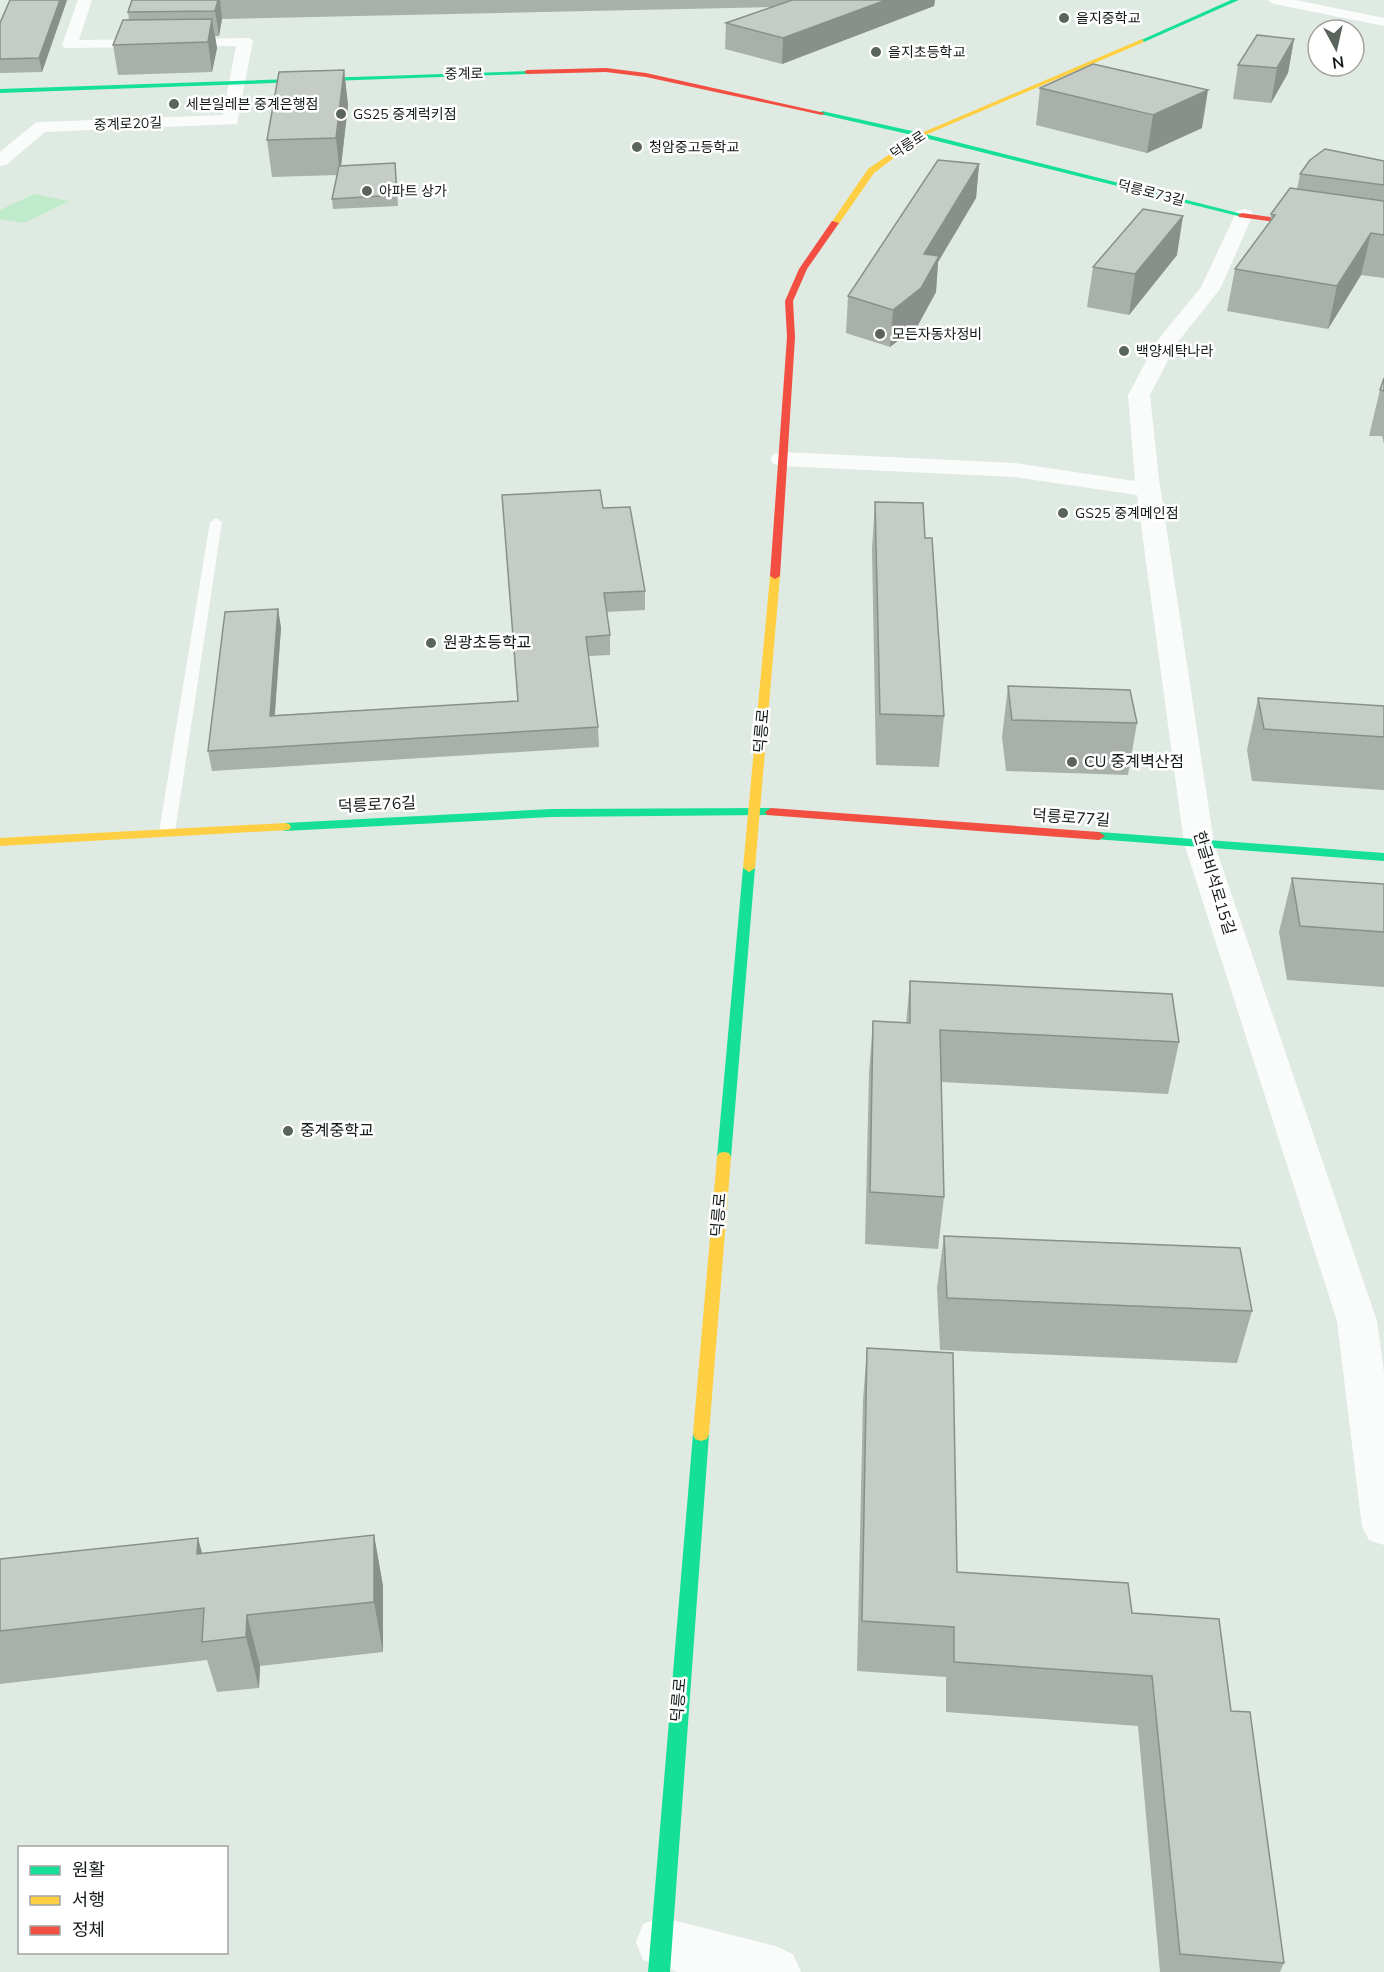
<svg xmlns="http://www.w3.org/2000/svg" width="1384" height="1972" viewBox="0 0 1384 1972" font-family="'Nunito Sans','Noto Sans KR',sans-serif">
  <rect width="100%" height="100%" fill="#dfeae2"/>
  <path fill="#c0ebca" d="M 34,194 L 69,201 L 24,223 L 0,219 L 0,210 Z"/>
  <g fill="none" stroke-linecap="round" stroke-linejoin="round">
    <path fill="#fafcfb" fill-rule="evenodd" d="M 216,518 L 222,522 L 175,832 L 167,837 L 159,832 L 210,522 Z"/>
    <path fill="#fafcfb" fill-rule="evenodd" d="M 78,0 L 92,0 L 79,40 L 250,38 L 253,41 L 237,124 L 45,132 L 6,165 L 0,166 L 0,152 L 35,123 L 41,122 L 223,115 L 236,46 L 65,48 L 62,45 Z
      M 1267,0 L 1296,0 L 1384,18 L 1384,26 L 1274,4 Z
      M 1244,209 L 1251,211 L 1253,215 L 1220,289 L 1177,343 L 1150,395 L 1159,479 L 1214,843 L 1377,1321 L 1384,1373 L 1384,1545 L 1369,1540 L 1362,1527 L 1337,1321 L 1184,843 L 1137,495 L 1015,477 L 782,466 L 774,464 L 770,459 L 774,454 L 782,452 L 1015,463 L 1135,481 L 1128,395 L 1157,341 L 1201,287 L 1235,215 L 1237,211 Z
      M 661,1917 L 775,1946 L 793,1954 L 801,1972 L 678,1972 L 643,1960 L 636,1942 L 643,1924 Z"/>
    <path fill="#16e098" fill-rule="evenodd" d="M 1231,0 L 1239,0 L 1144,42 L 1139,41 Z
      M 529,71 L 527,74 L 0,93 L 0,89 Z
      M 822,111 L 921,133 L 1246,215 L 1242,217 L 921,137 L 820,114 Z
      M 771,808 L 777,812 L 775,815 L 551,817 L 285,831 L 279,827 L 285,823 L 551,809 Z
      M 1099,832 L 1384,853 L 1384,861 L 1095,839 L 1093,836 Z
      M 749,864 L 755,868 L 731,1157 L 729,1161 L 719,1161 L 717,1157 L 743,868 Z
      M 701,1427 L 707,1429 L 709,1434 L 670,1972 L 648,1972 L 693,1434 L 695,1429 Z"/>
    <path fill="#ffcf43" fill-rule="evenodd" d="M 1142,39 L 1144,42 L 923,136 L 874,173 L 838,225 L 831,223 L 868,169 L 919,134 Z
      M 775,573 L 780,576 L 755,868 L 749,872 L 743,868 L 770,576 Z
      M 285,823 L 289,824 L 291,827 L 289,830 L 0,846 L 0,838 Z
      M 724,1152 L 729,1153 L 731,1157 L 709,1434 L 707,1439 L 701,1441 L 695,1439 L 693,1434 L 717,1157 L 719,1153 Z"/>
    <path fill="#f24e42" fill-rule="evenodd" d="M 606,68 L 646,73 L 825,113 L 822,115 L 646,77 L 606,72 L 527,74 L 524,72 L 527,70 Z
      M 1242,213 L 1384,233 L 1384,237 L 1239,217 L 1238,215 Z
      M 832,221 L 839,223 L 807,269 L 793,301 L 795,337 L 780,576 L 775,579 L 770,576 L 787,337 L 785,301 L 799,269 Z
      M 771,808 L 1099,832 L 1105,836 L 1099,840 L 767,815 L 765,812 Z"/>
  </g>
  <path fill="#a9afa9" d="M 67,0 L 42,72 L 0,73 L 0,23 Z
    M 132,0 L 935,0 L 934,6 L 782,64 L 725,49 L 726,23 L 773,7 L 222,19 L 219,36 L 215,36 L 217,48 L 212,72 L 118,75 L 113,45 L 129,20 L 128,12 Z
    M 1294,39 L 1288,73 L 1271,103 L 1233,99 L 1238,65 Z
    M 344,70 L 348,105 L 341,166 L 395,163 L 398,206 L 333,209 L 332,199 L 337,175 L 272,177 L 267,140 Z
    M 1040,88 L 1202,128 L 1147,153 L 1036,125 Z
    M 1384,161 L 1384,278 L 1361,275 L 1328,329 L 1227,311 L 1235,269 L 1270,223 L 1271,214 L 1297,189 L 1300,174 Z
    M 979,164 L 976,198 L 938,262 L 936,292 L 918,325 L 890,347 L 846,333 L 848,296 Z
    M 1177,255 L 1129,315 L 1087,307 L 1093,267 Z
    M 1384,378 L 1384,444 L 1382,436 L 1369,436 L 1380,390 Z
    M 875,502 L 925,538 L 944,716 L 939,767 L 876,765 L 872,549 Z
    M 603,508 L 645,591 L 645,610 L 606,612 L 610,635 L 610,655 L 589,656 L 598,727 L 599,747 L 212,771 L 208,751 L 278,609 L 281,628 L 275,715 L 518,701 Z
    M 1008,686 L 1137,723 L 1128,775 L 1006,771 L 1002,737 Z
    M 1258,698 L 1384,737 L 1384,790 L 1252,781 L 1247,750 Z
    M 1292,878 L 1384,884 L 1384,987 L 1287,980 L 1279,932 Z
    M 910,981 L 1179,1042 L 1168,1094 L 941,1082 L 944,1197 L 938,1249 L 865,1244 L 869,1073 L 873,1021 L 906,1023 Z
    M 944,1236 L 1252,1311 L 1237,1363 L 940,1350 L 937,1288 Z
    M 867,1348 L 957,1572 L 1132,1613 L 1231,1711 L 1284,1963 L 1280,1972 L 1160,1972 L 1138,1726 L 946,1712 L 946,1677 L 857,1671 L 863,1400 Z
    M 374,1535 L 383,1586 L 383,1652 L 260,1666 L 259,1688 L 217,1692 L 207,1660 L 0,1684 L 0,1559 L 202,1553 Z"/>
  <path fill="#898f8a" d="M 60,0 L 67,0 L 42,72 L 39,58 Z
    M 218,0 L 220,0 L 222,19 L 219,36 L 215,11 Z
    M 886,0 L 935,0 L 934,6 L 782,64 L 783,38 Z
    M 212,19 L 217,48 L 212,72 L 208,42 Z
    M 1294,39 L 1288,73 L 1271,103 L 1277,68 Z
    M 344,70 L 348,105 L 340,175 L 336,138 Z
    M 1208,90 L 1202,128 L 1147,153 L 1153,115 Z
    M 979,164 L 976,198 L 938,262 L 936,292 L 918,325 L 890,347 L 893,310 L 924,254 Z
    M 1183,216 L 1177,255 L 1129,315 L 1135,274 Z
    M 1371,233 L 1361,275 L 1328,329 L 1337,286 Z
    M 278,609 L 281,628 L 273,735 L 270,716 Z
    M 374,1535 L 383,1586 L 383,1652 L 374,1602 Z
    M 198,1538 L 212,1589 L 197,1554 Z
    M 247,1615 L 260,1666 L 259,1688 L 246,1637 Z"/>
  <path fill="#c4ccc5" stroke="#898f8a" stroke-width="1.5" d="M 10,0 L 60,0 L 39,58 L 0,59 L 0,23 Z
    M 132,0 L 218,0 L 215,11 L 128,12 Z
    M 792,0 L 886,0 L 783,38 L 726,23 Z
    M 212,19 L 208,42 L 113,45 L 123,20 Z
    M 1257,35 L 1294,39 L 1277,68 L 1238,65 Z
    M 1093,64 L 1208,90 L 1153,115 L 1040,88 Z
    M 344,70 L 336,138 L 267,140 L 279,72 Z
    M 1325,149 L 1384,161 L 1384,185 L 1300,174 L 1310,160 Z
    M 938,160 L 979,164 L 924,254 L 939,256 L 921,288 L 893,310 L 848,296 Z
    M 395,163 L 397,195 L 332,199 L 339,166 Z
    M 1290,188 L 1384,201 L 1384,235 L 1371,233 L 1337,286 L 1235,269 L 1275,215 L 1271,214 Z
    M 1143,209 L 1183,216 L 1135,274 L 1093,267 Z
    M 1384,378 L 1384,391 L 1380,390 Z
    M 600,490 L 603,508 L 630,507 L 645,591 L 604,593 L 610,635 L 586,637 L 598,727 L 208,751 L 225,612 L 278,609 L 270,716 L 518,701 L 502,495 Z
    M 875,502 L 923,503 L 925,538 L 932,538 L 944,716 L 880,714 Z
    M 1008,686 L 1130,690 L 1137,723 L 1012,720 Z
    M 1258,698 L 1384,706 L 1384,737 L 1264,729 Z
    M 1292,878 L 1384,884 L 1384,932 L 1300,926 Z
    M 910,981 L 1172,994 L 1179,1042 L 940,1030 L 944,1197 L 870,1192 L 873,1021 L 910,1023 Z
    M 944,1236 L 1240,1248 L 1252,1311 L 947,1298 Z
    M 867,1348 L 953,1353 L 957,1572 L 1128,1583 L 1132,1613 L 1219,1619 L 1231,1711 L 1250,1712 L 1284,1963 L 1180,1954 L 1152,1676 L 954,1662 L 954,1627 L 862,1621 Z
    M 374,1535 L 374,1602 L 247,1615 L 246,1637 L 202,1642 L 204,1608 L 0,1631 L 0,1559 L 198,1538 L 197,1554 Z"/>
  <g fill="#5b635d" stroke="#fff" stroke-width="2">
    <circle cx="1064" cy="18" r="6"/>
    <circle cx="876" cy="52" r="6"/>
    <circle cx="174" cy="104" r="6"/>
    <circle cx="341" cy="114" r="6"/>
    <circle cx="637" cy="147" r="6"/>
    <circle cx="367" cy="191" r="6"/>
    <circle cx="880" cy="334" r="6"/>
    <circle cx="1124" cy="351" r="6"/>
    <circle cx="1063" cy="513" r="6"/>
    <circle cx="431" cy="643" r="6"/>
    <circle cx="1072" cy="762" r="6"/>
    <circle cx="288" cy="1131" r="6"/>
  </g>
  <g text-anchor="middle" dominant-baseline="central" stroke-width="5" stroke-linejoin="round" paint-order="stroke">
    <g font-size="14" fill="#141b16" stroke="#fff" text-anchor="start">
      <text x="1076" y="18">을지중학교</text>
      <text x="888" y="52">을지초등학교</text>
      <text x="186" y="104">세븐일레븐 중계은행점</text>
      <text x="353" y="114">GS25 중계럭키점</text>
      <text x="649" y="147">청암중고등학교</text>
      <text x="379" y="191">아파트 상가</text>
      <text x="892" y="334">모든자동차정비</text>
      <text x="1136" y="351">백양세탁나라</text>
      <text x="1075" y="513">GS25 중계메인점</text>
    </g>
    <g font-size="14" fill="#141b16" stroke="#fff">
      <text transform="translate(464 74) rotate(-1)">중계로</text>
      <text transform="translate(128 124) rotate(-2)">중계로20길</text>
      <text transform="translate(908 145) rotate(-33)">덕릉로</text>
      <text transform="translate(1151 193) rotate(14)">덕릉로73길</text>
    </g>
    <g font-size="16" fill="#141b16" stroke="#fff" text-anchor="start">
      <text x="443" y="643">원광초등학교</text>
      <text x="1084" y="762">CU 중계벽산점</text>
      <text x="300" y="1131">중계중학교</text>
    </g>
    <g font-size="16" fill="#141b16" stroke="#fff">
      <text transform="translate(762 731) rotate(-85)">덕릉로</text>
      <text transform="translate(377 805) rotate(-3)">덕릉로76길</text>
      <text transform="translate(1071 818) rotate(4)">덕릉로77길</text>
      <text transform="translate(1214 883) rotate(73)">한글비석로15길</text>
      <text transform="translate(719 1215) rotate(-85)">덕릉로</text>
      <text transform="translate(679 1700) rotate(-85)">덕릉로</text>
    </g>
  </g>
  <rect x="18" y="1846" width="210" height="108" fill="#ffffff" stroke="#a1a4a2" stroke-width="1.5"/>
  <rect x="30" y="1866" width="30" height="9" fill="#16e098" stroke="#a1a4a2" stroke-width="1.5"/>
  <text x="72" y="1876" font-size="18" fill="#141b16">원활</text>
  <rect x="30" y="1896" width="30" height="9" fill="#ffcf43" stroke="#a1a4a2" stroke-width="1.5"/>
  <text x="72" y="1906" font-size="18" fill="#141b16">서행</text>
  <rect x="30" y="1926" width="30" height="9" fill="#f24e42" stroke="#a1a4a2" stroke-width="1.5"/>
  <text x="72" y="1936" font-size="18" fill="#141b16">정체</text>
  <g transform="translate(1336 48) rotate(172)"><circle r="28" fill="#ffffff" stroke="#a1a4a2" stroke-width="1.5"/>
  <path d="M0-4.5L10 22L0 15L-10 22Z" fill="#5b635d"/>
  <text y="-9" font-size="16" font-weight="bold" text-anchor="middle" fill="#141b16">N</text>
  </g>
</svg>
